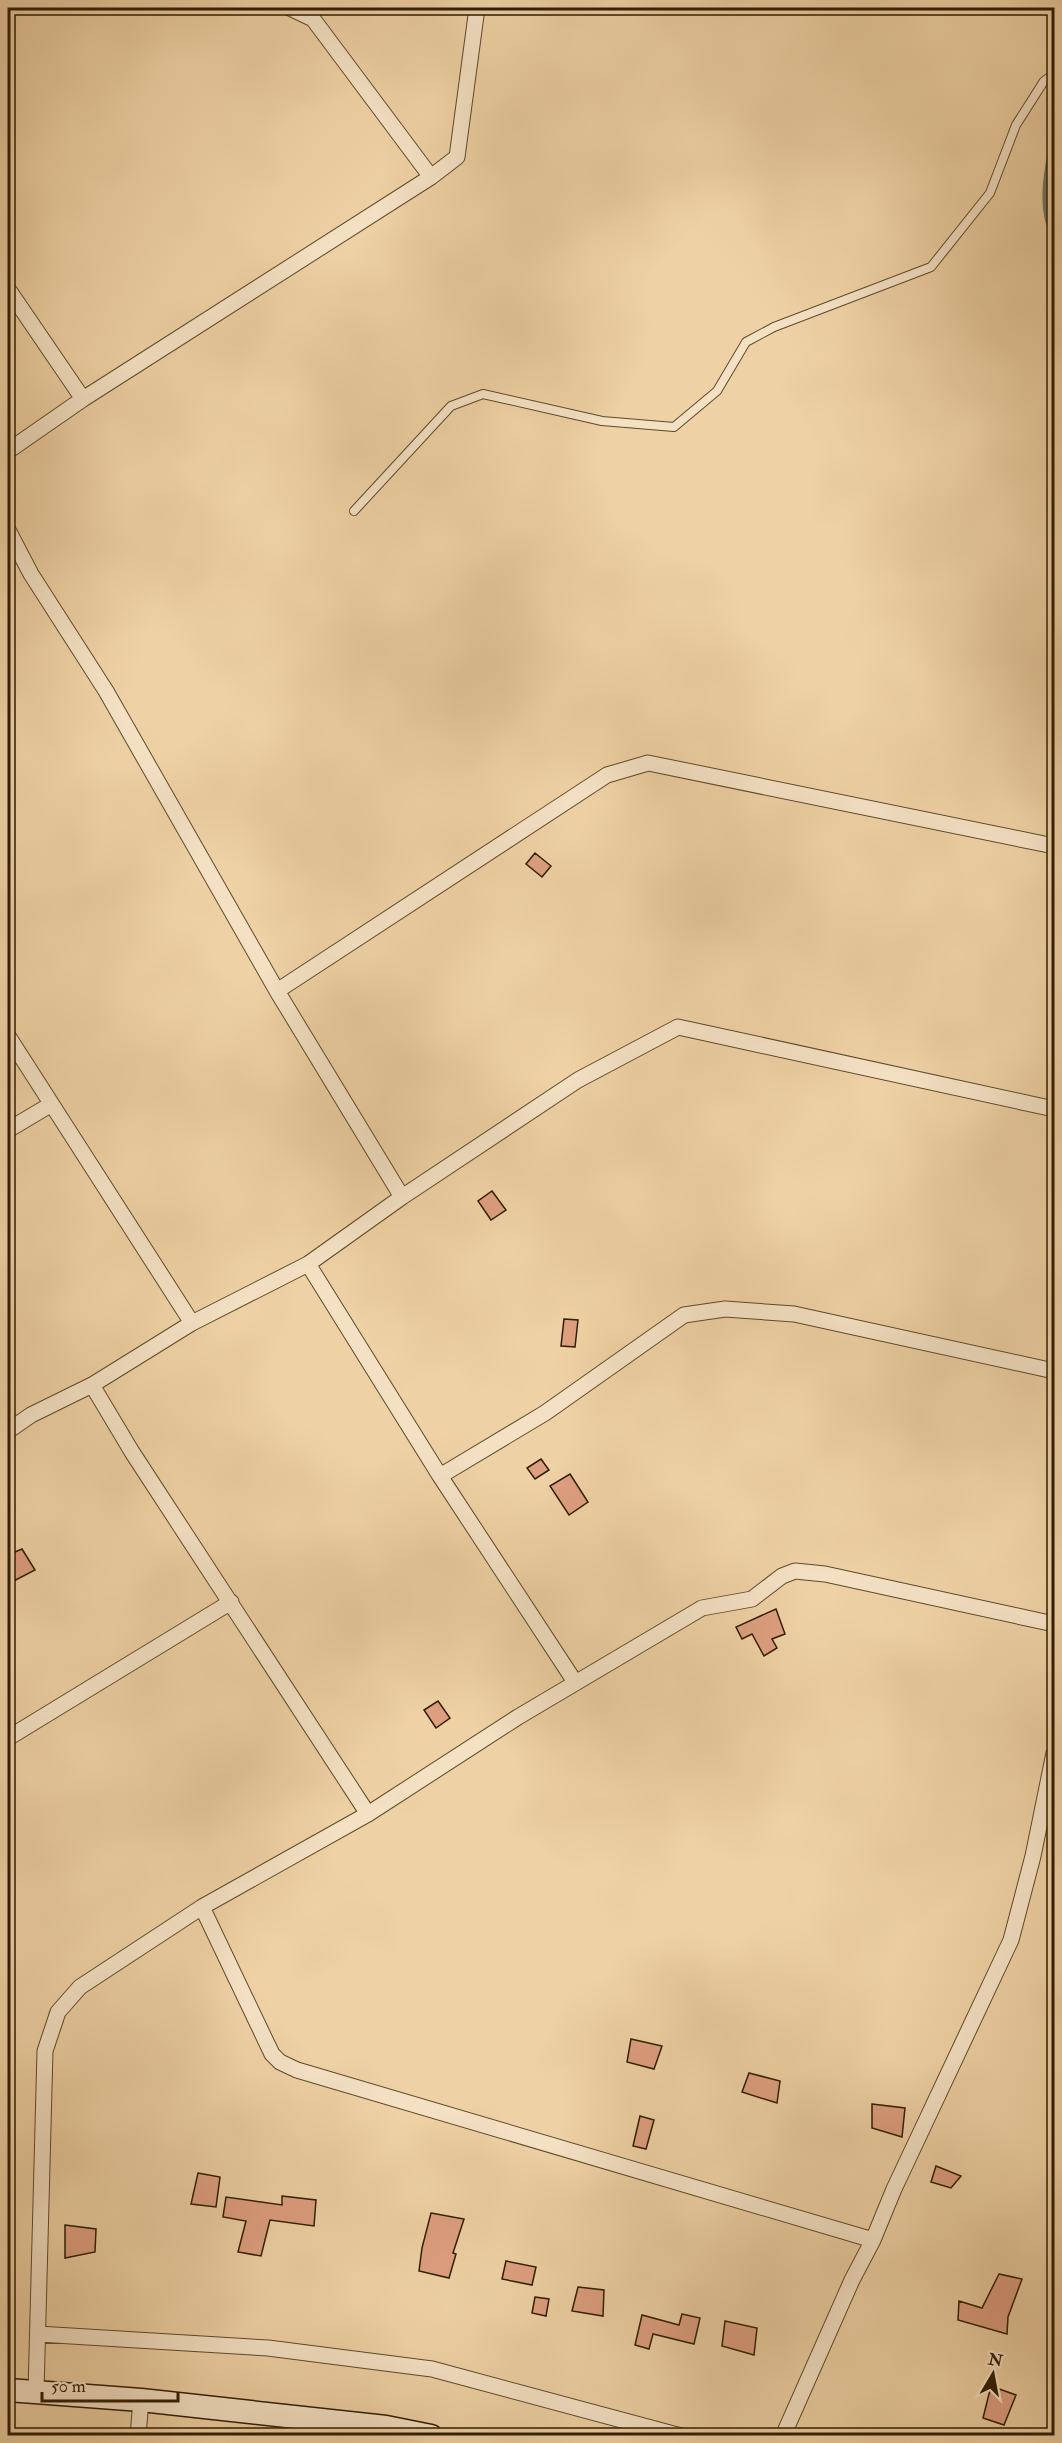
<svg xmlns="http://www.w3.org/2000/svg" width="1062" height="2443" viewBox="0 0 1062 2443" font-family="'IM FELL Double Pica',serif">
  <rect width="100%" height="100%" fill="#eed1a4"/>
  <filter id="stains"><feTurbulence type="fractalNoise" baseFrequency=".00333" numOctaves="4"/><feColorMatrix values="0 0 0 0 .2 0 0 0 0 .09 0 0 0 0 .02 0 0 0 .5 -.17"/></filter>
  <radialGradient id="worn" r=".72"><stop offset=".6" stop-color="#630" stop-opacity="0"/><stop offset="1" stop-color="#630" stop-opacity=".3"/></radialGradient>
  <g fill="none" stroke-linecap="round" stroke-linejoin="round">
    <path stroke="#72786c" stroke-width="5" d="M 1054,130 C 1048,164 1037,206 1054,237"/>
  </g>
  <path fill="#de9f80" stroke="#2e1d02" stroke-width="1.5" d="M 535,853 L 551,866 L 542,877 L 526,864 Z
    M 492,1191 L 506,1210 L 491,1220 L 478,1201 Z
    M 564,1319 L 578,1320 L 575,1347 L 561,1346 Z
    M 541,1459 L 549,1470 L 535,1479 L 527,1468 Z
    M 570,1474 L 588,1502 L 569,1515 L 550,1486 Z
    M 22,1549 L 35,1570 L 8,1584 L 8,1555 Z
    M 776,1609 L 785,1634 L 772,1639 L 777,1648 L 764,1656 L 752,1634 L 742,1639 L 736,1627 Z
    M 438,1701 L 450,1718 L 436,1728 L 424,1710 Z
    M 631,2039 L 662,2046 L 654,2069 L 627,2062 Z
    M 749,2073 L 780,2081 L 777,2103 L 742,2092 Z
    M 872,2104 L 905,2108 L 902,2137 L 872,2128 Z
    M 640,2116 L 654,2120 L 646,2149 L 633,2146 Z
    M 936,2166 L 961,2176 L 951,2188 L 931,2182 Z
    M 198,2173 L 220,2177 L 216,2207 L 191,2204 Z
    M 282,2196 L 316,2200 L 314,2226 L 270,2220 L 261,2256 L 238,2252 L 246,2221 L 223,2217 L 226,2197 L 282,2205 Z
    M 431,2213 L 464,2219 L 453,2253 L 456,2254 L 449,2278 L 419,2271 L 422,2248 Z
    M 65,2225 L 96,2229 L 95,2252 L 65,2258 Z
    M 506,2261 L 536,2267 L 532,2285 L 502,2279 Z
    M 999,2274 L 1022,2279 L 1008,2317 L 1007,2334 L 958,2320 L 959,2301 L 982,2308 Z
    M 578,2287 L 604,2290 L 603,2316 L 572,2311 Z
    M 535,2297 L 549,2299 L 546,2316 L 532,2313 Z
    M 682,2314 L 700,2318 L 694,2344 L 653,2334 L 649,2349 L 635,2345 L 642,2315 L 679,2325 Z
    M 725,2321 L 757,2328 L 754,2355 L 722,2346 Z
    M 991,2386 L 1016,2395 L 1004,2425 L 983,2418 Z"/>
  <g fill="none" stroke-linecap="round" stroke-linejoin="round">
    <g stroke="#5e4a2a" stroke-width="10">
      <path id="lane" d="M 354,511 L 451,406 L 483,394 L 602,421 L 674,427 L 717,391 L 746,342 L 774,327 L 931,267 L 990,193 L 1016,125 L 1044,81 L 1054,74"/>
    </g>
    <g stroke="#5e4a2a" stroke-width="17">
      <path id="street" d="M 290,8 L 313,19 L 431,177
        M 8,289 L 83,399
        M 8,451 L 83,399 L 431,177 L 457,157 L 477,8
        M 8,530 L 31,574 L 106,691 L 277,991 L 402,1197
        M 277,991 L 607,775 L 648,763 L 1054,846
        M 8,1036 L 192,1323
        M 8,1130 L 50,1105
        M 308,1264 L 440,1476 L 575,1682
        M 92,1385 L 132,1452 L 368,1814
        M 8,1431 L 31,1415 L 92,1385 L 192,1323 L 308,1264 L 402,1197 L 578,1080 L 678,1027 L 1054,1109
        M 440,1476 L 545,1413 L 684,1315 L 725,1309 L 794,1314 L 1054,1371
        M 8,1738 L 231,1602
        M 202,1907 L 272,2054 L 280,2062 L 297,2070 L 873,2240
        M 38,2334 L 268,2348 L 432,2369 L 681,2436
        M 36,2392 L 45,2051 L 58,2012 L 80,1987 L 202,1907 L 368,1814 L 518,1717 L 702,1608 L 752,1599 L 782,1576 L 795,1571 L 825,1574 L 1054,1624
        M 138,2436 L 141,2400
        M 783,2436 L 852,2280 L 873,2240 L 894,2189 L 1011,1940 L 1033,1856 L 1054,1753"/>
    </g>
    <g stroke="#2e1d02" stroke-width="25">
      <path id="secondary" d="M 8,2390 L 141,2400 L 386,2427 L 431,2436"/>
    </g>
    <use href="#lane" stroke="#f4e1c4" stroke-width="8"/>
    <use href="#street" stroke="#f4e1c4" stroke-width="15"/>
    <use href="#secondary" stroke="#f4e1c4" stroke-width="22"/>
  </g>
  <rect width="1062" height="2443" fill="none" stroke="#eed1a4" stroke-width="30"/>
  <rect x="9" y="9" width="1044" height="2425" fill="none" stroke="#2e1d02" stroke-width="3"/>
  <rect x="15" y="15" width="1032" height="2413" fill="none" stroke="#2e1d02" stroke-width="1.5"/>
  <g transform="translate(993 2374) rotate(10)" stroke="#f4e1c4" stroke-width="4.5" paint-order="stroke">
  <path d="M0-4.5L10 22L0 15L-10 22Z" fill="#2e1d02"/>
  <text y="-9" font-size="16" font-weight="bold" text-anchor="middle" fill="#2e1d02">N</text>
  </g>
  <path d="M42 2392v9h136v-9" fill="none" stroke="#2e1d02" stroke-width="3"/>
  <text x="51" y="2392" font-size="18" fill="#2e1d02" stroke="#f4e1c4" stroke-width="4.5" paint-order="stroke">50 m</text>
  <rect width="100%" height="100%" filter="url(#stains)"/>
  <rect width="100%" height="100%" fill="url(#worn)"/>
</svg>
